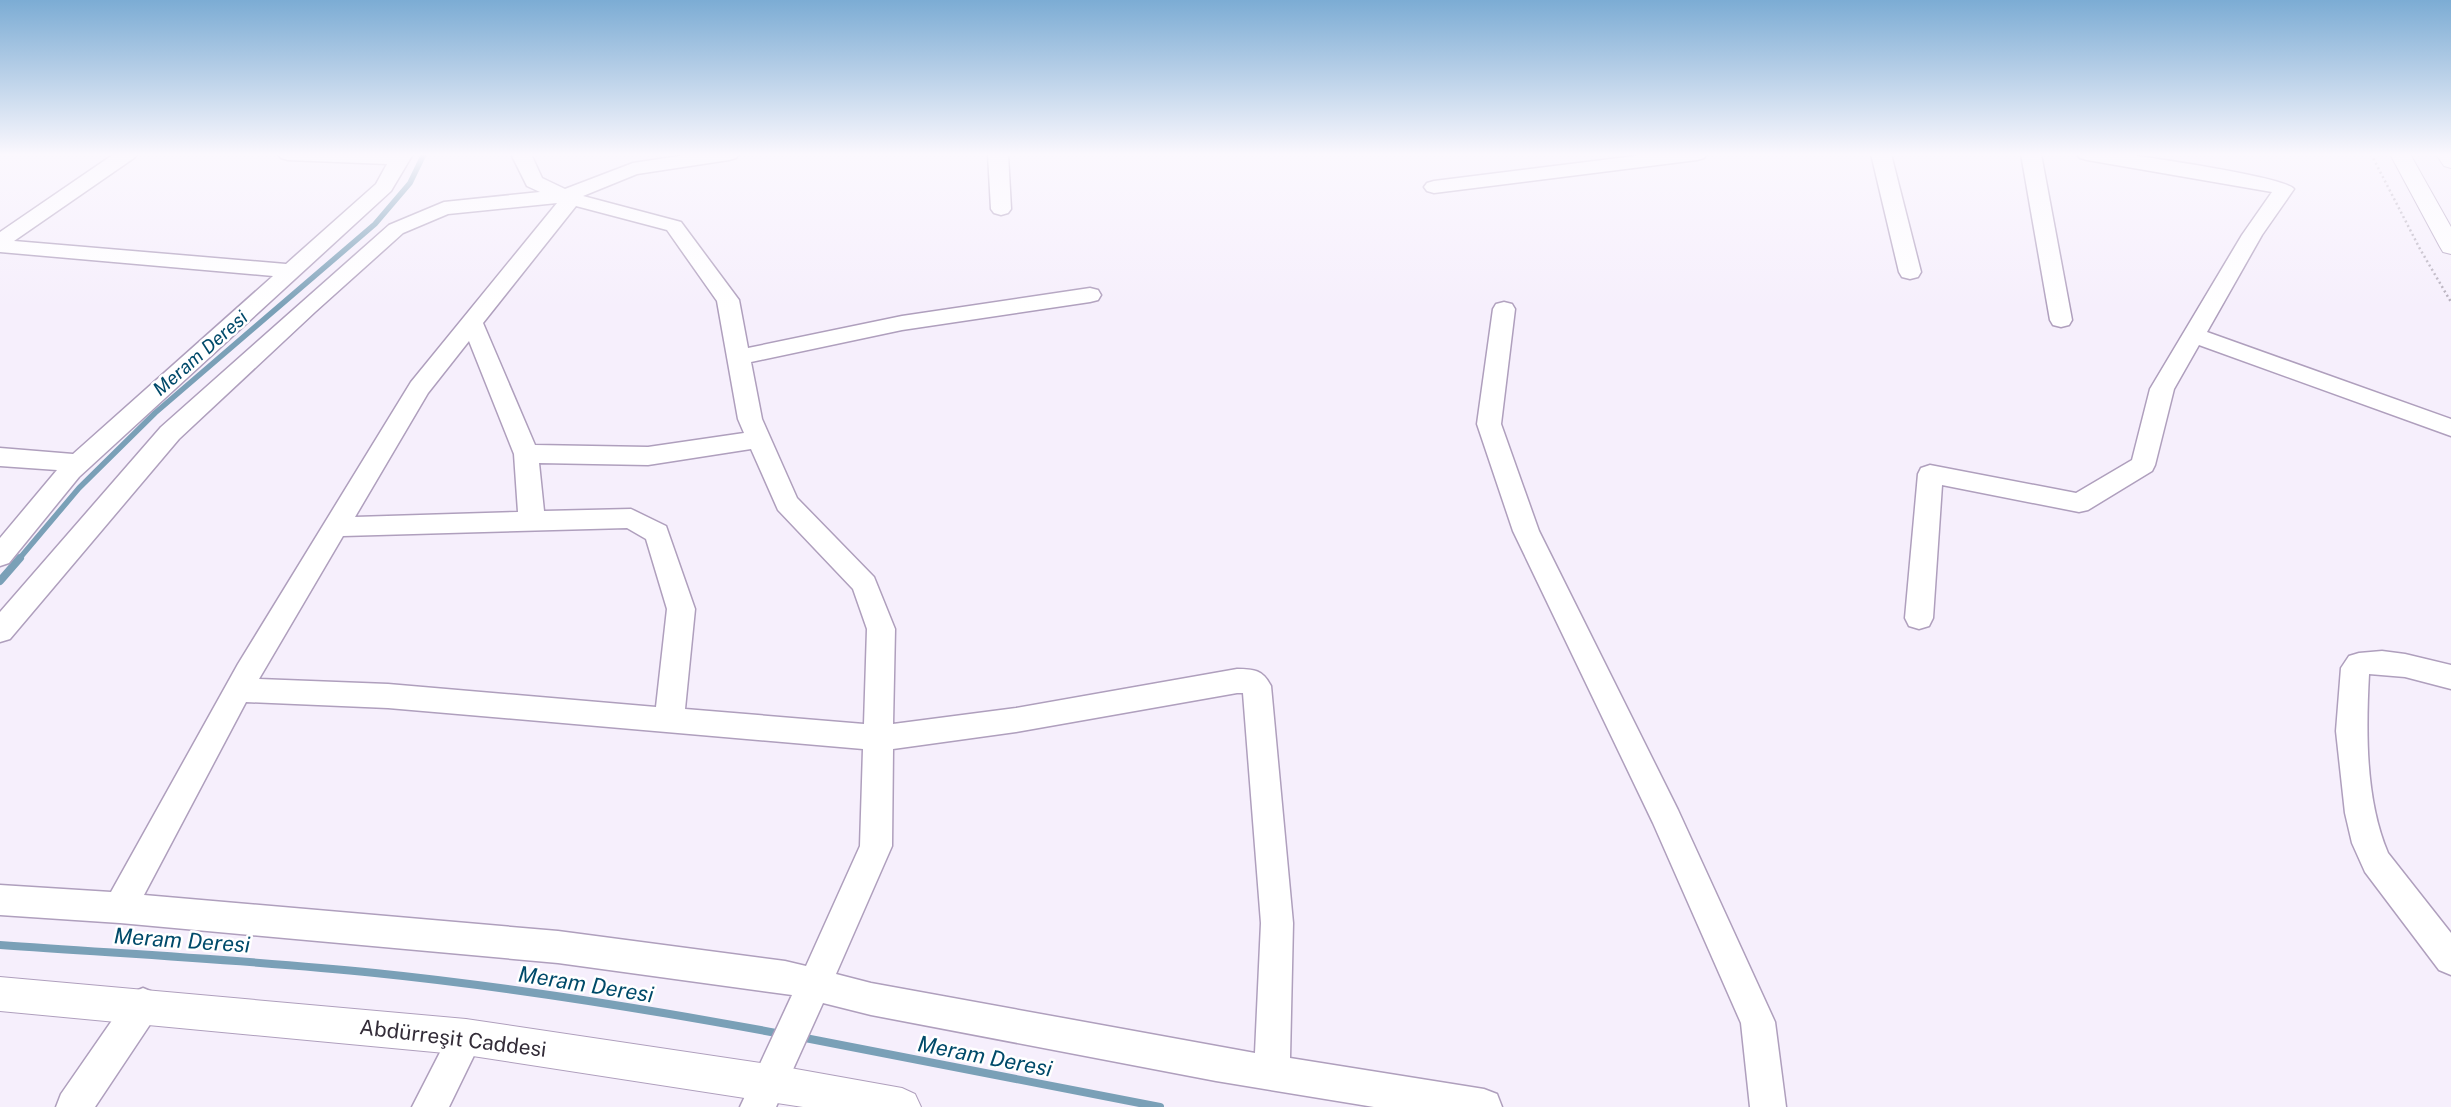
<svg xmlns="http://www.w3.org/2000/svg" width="2451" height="1107" viewBox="0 0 2451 1107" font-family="'Public Sans',sans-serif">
  <rect width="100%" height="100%" fill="#f6effc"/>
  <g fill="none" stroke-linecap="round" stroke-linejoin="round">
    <path stroke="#7aa0b7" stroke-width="5.5" d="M 19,559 L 79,488 L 155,413 L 375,224 L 410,183 L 424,154"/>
    <path stroke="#7aa0b7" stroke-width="8" d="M 0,581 L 20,558
      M 0,945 C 125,954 250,960 375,973 C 512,987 647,1009 782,1034
      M 800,1037 L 1160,1107"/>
    <g stroke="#af9fbd" stroke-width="3">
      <path id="minor" d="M 114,154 L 137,154 L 134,158 L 14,241 L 286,264 L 376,184 L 387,164 L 288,160 L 281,158 L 278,154 L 413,154 L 391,191 L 79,477 L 9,563 L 0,566 L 0,538 L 57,470 L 0,466 L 0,448 L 73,454 L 273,276 L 0,252 L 0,232 Z
        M 511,154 L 531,154 L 542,178 L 565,189 L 633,163 L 692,154 L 739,154 L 736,158 L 729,160 L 637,174 L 583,196 L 681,222 L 739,300 L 748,348 L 902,316 L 1090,288 L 1098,290 L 1101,295 L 1098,300 L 1090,302 L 902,330 L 751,362 L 762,419 L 797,498 L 874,577 L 895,629 L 893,724 L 1016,708 L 1237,669 C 1254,669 1263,670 1271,686 L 1293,923 L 1290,1058 L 1484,1089 L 1497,1094 L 1502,1107 L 1374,1107 L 1216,1081 L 871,1015 L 823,1003 L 776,1107 L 740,1107 L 792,995 L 558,963 L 120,923 L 0,915 L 0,885 L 111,892 L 238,664 L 411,382 L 557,203 L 448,214 L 403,233 L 315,312 L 179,439 L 10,639 L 0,642 L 0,612 L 161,427 L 389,225 L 444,202 L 540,192 L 527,186 ZM 576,206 L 667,230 L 717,301 L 738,419 L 744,433 L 648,447 L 535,445 L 483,323 ZM 469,341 L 514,454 L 518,512 L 355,517 L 428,393 ZM 751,449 L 778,510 L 853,589 L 867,629 L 864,724 L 685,709 L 695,609 L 666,526 L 631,509 L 544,511 L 539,463 L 648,465 ZM 627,528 L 646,539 L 667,609 L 656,707 L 388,684 L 259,679 L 343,536 ZM 1237,693 L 1243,693 L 1261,923 L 1255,1053 L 871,983 L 836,974 L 892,846 L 893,749 L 1016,732 ZM 246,702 L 388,708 L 863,749 L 860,846 L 806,966 L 785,961 L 558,931 L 144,895 Z
        M 988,154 L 1008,154 L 1011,209 L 1008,213 L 1001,215 L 994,213 L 991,209 Z
        M 1651,154 L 1707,154 L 1704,158 L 1697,160 L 1434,193 L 1427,191 L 1424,187 L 1427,183 L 1434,181 Z
        M 1871,154 L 1891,154 L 1921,272 L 1918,277 L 1910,279 L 1902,277 L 1899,272 Z
        M 2021,154 L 2041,154 L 2072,320 L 2069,325 L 2061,327 L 2053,325 L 2050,320 Z
        M 2077,154 C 2092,154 2108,152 2123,154 C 2146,157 2286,177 2294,189 L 2262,235 L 2207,332 L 2451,419 L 2451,436 L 2199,345 L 2174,389 L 2155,465 L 2152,471 L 2088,510 L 2079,512 L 1942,485 L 1933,618 L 1929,626 L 1919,629 L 1909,626 L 1905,618 L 1918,474 L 1921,468 L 1930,465 L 2076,493 L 2132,460 L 2150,389 L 2242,235 L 2272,192 L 2087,160 L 2080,158 Z
        M 1504,302 L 1512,304 L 1515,309 L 1501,424 L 1539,531 L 1678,810 L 1775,1022 L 1786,1107 L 1750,1107 L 1741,1023 L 1653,823 L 1513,531 L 1477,424 L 1493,309 L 1496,304 Z
        M 2382,651 L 2405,654 L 2451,665 L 2451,689 L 2405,677 L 2369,674 C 2366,731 2365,799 2388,853 L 2451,933 L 2451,975 L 2439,970 L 2365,872 L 2352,843 L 2345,813 L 2336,731 L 2341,668 L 2349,656 L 2359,653 Z
        M 143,988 L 155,993 L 160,1005 L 155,1017 L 95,1107 L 56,1107 L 61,1094 L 131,993 Z
        M 466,1020 L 478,1025 L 483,1037 L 449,1107 L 412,1107 L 454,1025 Z"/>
    </g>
    <g stroke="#af9fbd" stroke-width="2">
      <path id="secondary" d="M 0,977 L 466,1019 L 768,1064 L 902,1088 L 915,1094 L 921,1107 L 803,1107 L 466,1055 L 0,1011 Z"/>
    </g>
    <g stroke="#af9fbd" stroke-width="2">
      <path id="trunk" d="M 2390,154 L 2410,154 L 2451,227 L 2451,254 L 2443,252 L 2440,247 Z
        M 2436,154 L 2451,154 L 2451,168 L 2444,166 Z"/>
    </g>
    <path stroke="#b3acb9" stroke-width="2.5" stroke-dasharray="2 3" stroke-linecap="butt" d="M 2371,154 L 2420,249 L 2451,302"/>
    <use href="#minor" fill="#fff" fill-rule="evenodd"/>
    <use href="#secondary" fill="#fff" fill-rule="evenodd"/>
    <use href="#trunk" fill="#fff" fill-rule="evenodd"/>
  </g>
  <linearGradient id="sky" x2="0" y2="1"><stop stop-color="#7cacd4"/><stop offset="0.5" stop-color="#fbf8fe"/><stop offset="1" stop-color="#fbf8fe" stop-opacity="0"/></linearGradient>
  <rect width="2451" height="309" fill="url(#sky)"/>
  <g text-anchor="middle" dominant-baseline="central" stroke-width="5" stroke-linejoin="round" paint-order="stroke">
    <g font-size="19" font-style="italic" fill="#004a6a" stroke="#fff">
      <text transform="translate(200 353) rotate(-41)">Meram Deresi</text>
    </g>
    <g font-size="21" fill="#332c38" stroke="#fff">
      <text transform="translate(453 1038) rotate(7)">Abdürreşit Caddesi</text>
    </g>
    <g font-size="22" font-style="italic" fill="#004a6a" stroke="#fff">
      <text transform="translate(182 940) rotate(4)">Meram Deresi</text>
      <text transform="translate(586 984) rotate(9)">Meram Deresi</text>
      <text transform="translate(985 1056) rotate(11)">Meram Deresi</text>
    </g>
  </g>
</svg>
